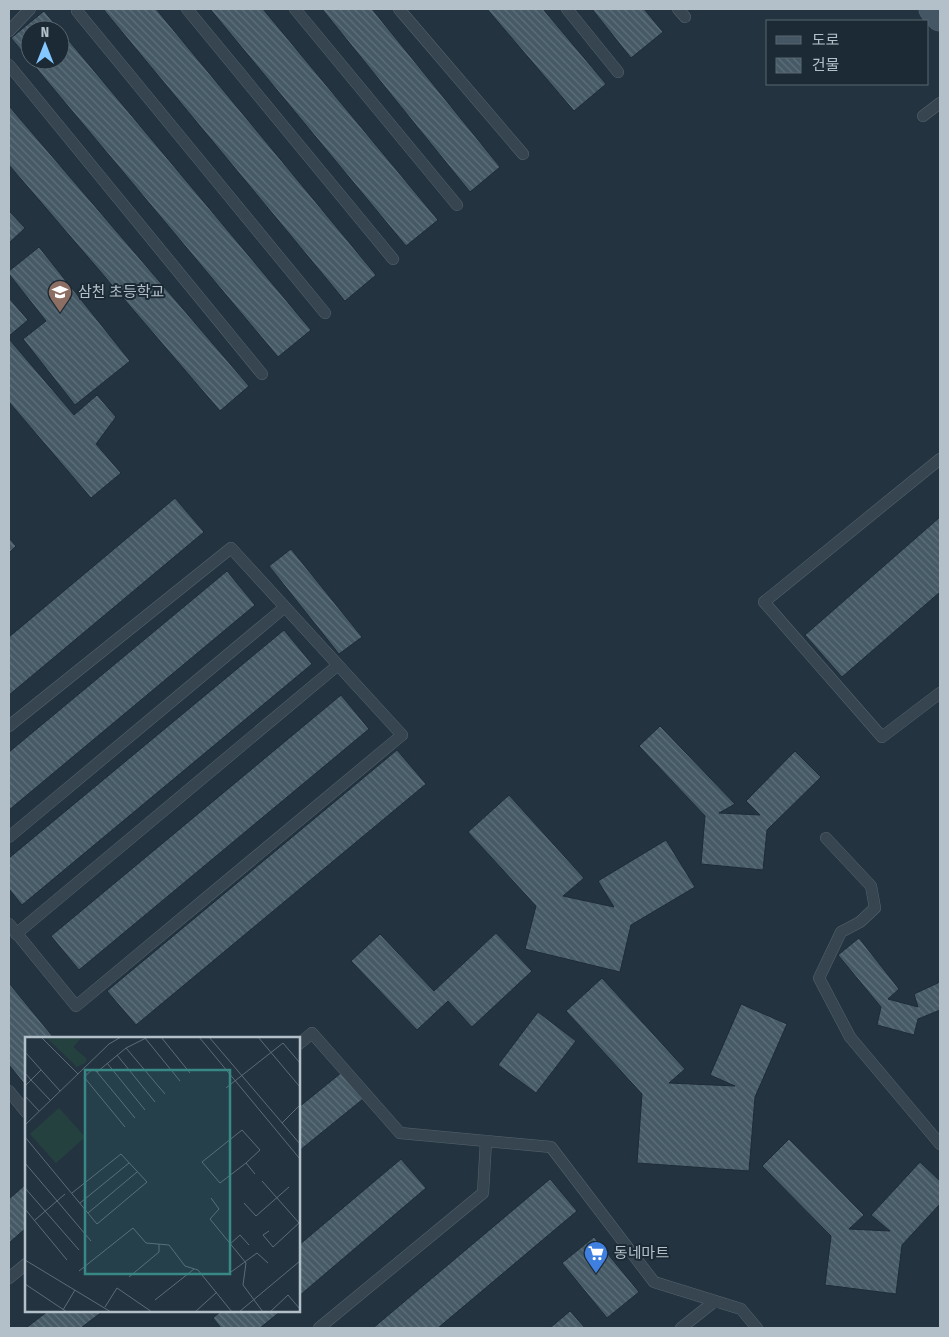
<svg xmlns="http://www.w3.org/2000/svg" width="949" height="1337" viewBox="0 0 949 1337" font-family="'Fira Sans Condensed','Noto Sans KR',sans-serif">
  <defs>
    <pattern id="building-back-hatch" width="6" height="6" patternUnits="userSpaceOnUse" patternTransform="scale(1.25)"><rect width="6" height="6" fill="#465a66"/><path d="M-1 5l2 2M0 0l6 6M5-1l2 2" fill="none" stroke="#5e707b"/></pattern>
  </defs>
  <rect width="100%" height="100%" fill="#233440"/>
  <path fill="url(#building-back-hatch)" stroke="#1e2c37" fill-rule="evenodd" d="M 103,9 L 156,9 L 376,275 L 345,301 Z
    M 210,9 L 263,9 L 438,220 L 406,246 Z
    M 322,9 L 372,9 L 500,167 L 470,192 Z
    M 487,9 L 543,9 L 606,84 L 574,111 Z
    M 592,9 L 644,9 L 663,32 L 631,58 Z
    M 44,11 L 311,330 L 278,357 L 11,38 ZM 30,30 L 60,30 L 60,60 L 30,60 Z
    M 9,106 L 249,386 L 220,411 L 9,165 Z
    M 9,211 L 25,228 L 9,243 Z
    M 39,247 L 130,361 L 75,405 L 23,339 L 46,321 L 9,274 L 9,271 Z
    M 9,298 L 28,320 L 9,336 Z
    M 9,339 L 74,415 L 97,395 L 116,417 L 96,444 L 121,473 L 91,498 L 9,402 Z
    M 175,498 L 204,532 L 9,695 L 9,637 Z
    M 940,517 L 940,592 L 842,677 L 805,635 Z
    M 9,538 L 16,546 L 9,553 Z
    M 291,549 L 362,637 L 339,654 L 269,566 Z
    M 227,571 L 255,605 L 9,810 L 9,752 Z
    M 284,630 L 312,664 L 22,905 L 9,889 L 9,858 Z
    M 341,695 L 369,729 L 79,970 L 51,936 Z
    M 660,726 L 735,804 L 719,813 L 760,815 L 746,801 L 795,751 L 821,777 L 767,830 L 763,870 L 701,864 L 705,816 L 639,746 Z
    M 397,750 L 426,784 L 136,1025 L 107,991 Z
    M 509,795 L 584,878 L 563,896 L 614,907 L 598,881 L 666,840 L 695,887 L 631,925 L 620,972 L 525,949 L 536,906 L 468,832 Z
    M 496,933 L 532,971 L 472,1027 L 448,1001 L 417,1030 L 351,961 L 380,934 L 434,991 Z
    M 859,938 L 899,989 L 888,999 L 918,1007 L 914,994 L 940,982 L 940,1010 L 918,1019 L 914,1035 L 877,1025 L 881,1007 L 838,955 Z
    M 602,978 L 685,1069 L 669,1083 L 735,1086 L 710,1075 L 741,1004 L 787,1024 L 755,1097 L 749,1171 L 637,1163 L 642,1094 L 566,1011 Z
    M 9,983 L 54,1038 L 26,1038 L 26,1086 L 9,1065 Z
    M 538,1012 L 576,1041 L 536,1093 L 498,1065 Z
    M 341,1073 L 363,1099 L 299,1151 L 299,1107 Z
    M 789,1139 L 864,1215 L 849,1229 L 890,1231 L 871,1215 L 920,1162 L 940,1181 L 940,1204 L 902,1245 L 896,1294 L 825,1285 L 831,1236 L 762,1166 Z
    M 401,1159 L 426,1188 L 299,1296 L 299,1245 Z
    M 550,1179 L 577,1211 L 438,1328 L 373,1328 Z
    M 26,1184 L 26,1228 L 9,1243 L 9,1199 Z
    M 594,1237 L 639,1292 L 607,1318 L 562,1263 Z
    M 48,1311 L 103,1311 L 81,1328 L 26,1328 Z
    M 221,1311 L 281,1311 L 260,1328 L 221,1328 L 213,1318 Z
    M 570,1311 L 585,1328 L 550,1328 Z"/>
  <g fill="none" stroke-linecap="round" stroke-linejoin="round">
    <g stroke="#55636d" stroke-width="12">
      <path id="lane" d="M 187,9 L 393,259
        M 295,9 L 457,205
        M 399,9 L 523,154
        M 567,9 L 618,72
        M 678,9 L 685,17
        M 77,11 L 325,313
        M 9,31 L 30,9
        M 9,65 L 262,374
        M 923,116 L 940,103
        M 940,459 L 764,602 L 882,737 L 940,693
        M 9,726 L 231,548 L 402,735 L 76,1006 L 9,924
        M 9,837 L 285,607
        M 826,838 L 871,886 L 875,908 L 860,922 L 841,932 L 819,978 L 850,1037 L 940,1144
        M 16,934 L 338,665
        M 299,1044 L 312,1033 L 400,1133 L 551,1147 L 654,1282 L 741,1309 L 757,1328
        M 9,1091 L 26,1112
        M 9,1278 L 26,1264
        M 319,1328 L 483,1193 L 486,1141
        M 681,1328 L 715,1301"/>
    </g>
    <g stroke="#55636d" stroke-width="29">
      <path id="secondary" d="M 933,9 L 940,17"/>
    </g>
    <use href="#lane" stroke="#374550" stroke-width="11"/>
    <use href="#secondary" stroke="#445563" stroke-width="28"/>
  </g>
  <defs>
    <g id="school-pin" transform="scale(1.25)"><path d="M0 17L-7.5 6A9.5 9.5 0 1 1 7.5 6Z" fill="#8d6e63" stroke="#1c2a35"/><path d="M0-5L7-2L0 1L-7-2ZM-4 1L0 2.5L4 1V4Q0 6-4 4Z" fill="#fff"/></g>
    <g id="supermarket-pin" transform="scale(1.25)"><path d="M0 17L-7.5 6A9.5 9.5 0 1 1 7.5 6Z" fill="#3f7fe0" stroke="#1c2a35"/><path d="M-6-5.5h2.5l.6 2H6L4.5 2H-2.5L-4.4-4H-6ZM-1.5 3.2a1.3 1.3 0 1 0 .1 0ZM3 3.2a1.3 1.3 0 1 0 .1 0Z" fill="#fff"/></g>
  </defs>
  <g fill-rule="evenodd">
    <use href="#school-pin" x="60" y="292"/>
    <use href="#supermarket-pin" x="596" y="1253"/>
  </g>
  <g text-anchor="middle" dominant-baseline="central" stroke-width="4" stroke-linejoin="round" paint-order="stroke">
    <g font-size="15" fill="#b3c0ca" stroke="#1c2a35" text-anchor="start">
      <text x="78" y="292">삼천 초등학교</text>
      <text x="614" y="1253">동네마트</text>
    </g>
  </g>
  <g transform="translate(25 1037)">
    <rect width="275" height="275" fill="#233440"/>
    <path d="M 21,0 L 57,0 L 48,10 L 62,22 L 60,26 L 52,30 Z" fill="#25413f"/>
    <path d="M 34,71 L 60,100 L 31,126 L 5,97 Z" fill="#25413f"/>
    <path fill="none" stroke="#5d6c77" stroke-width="1" d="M 16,0 L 53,37M 136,0 L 165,36M 174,0 L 275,122M 184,0 L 275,107M 233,0 L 275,50M 120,1 L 155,44M 101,11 L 140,57M 0,15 L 35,54M 92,18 L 130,65M 82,26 L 120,73M 72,35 L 110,81M 0,36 L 6,43 L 16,33M 0,49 L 6,43 L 25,63M 201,51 L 258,6 L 275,26M 0,59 L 14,74M 257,86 L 275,68M 0,88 L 84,7 L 96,0M 100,90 L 59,40 L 68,32 L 72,35 L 101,11 L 123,0M 0,100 L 72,187 L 122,145 L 96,117 L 47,156M 0,126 L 66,204M 221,126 L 195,146 L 177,125 L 217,93 L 235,113 L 221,126 L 230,137M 237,144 L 275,187M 0,151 L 54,213M 186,161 L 194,172 L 185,182 L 221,226 L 218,248 L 238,275M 55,166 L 104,126M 219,166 L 231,179 L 264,150M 0,172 L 42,223M 63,176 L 112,135M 10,183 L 40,157M 244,194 L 238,198 L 248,210 L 275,185M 204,208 L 215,198 L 224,208M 0,223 L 86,275M 54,234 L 108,191 L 121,206 L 144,208 L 160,229 L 173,233 L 207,275M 206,235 L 232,216 L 243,226M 104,240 L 134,215 L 134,207M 0,247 L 42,275M 130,263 L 169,232M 80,270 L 92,251 L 127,275M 38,273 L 50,253M 170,275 L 192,255M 214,275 L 275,224M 245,275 L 263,258 L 275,272"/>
    <path fill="#388885" fill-opacity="0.15" stroke="#388885" stroke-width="2.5" d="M 60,33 L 205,33 L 205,237 L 60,237 Z"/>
    <rect width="275" height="275" fill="none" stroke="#b3c0ca" stroke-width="2.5"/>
  </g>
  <rect width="949" height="1337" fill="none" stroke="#b3c0ca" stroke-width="20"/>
  <rect x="766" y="20" width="162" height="65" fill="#1c2a35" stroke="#586671"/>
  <rect x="776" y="36" width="25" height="8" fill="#445563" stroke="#586671"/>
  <text x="812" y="45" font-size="15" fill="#b3c0ca">도로</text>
  <rect x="776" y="58" width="25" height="15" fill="url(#building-back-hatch)" stroke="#586671"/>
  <text x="812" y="70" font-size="15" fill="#b3c0ca">건물</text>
  <g transform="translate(45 45)"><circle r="24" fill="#1c2a35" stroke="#586671"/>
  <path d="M0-4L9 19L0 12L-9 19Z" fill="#84c8ff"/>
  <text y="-8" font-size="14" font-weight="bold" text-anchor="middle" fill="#b3c0ca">N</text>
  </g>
</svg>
